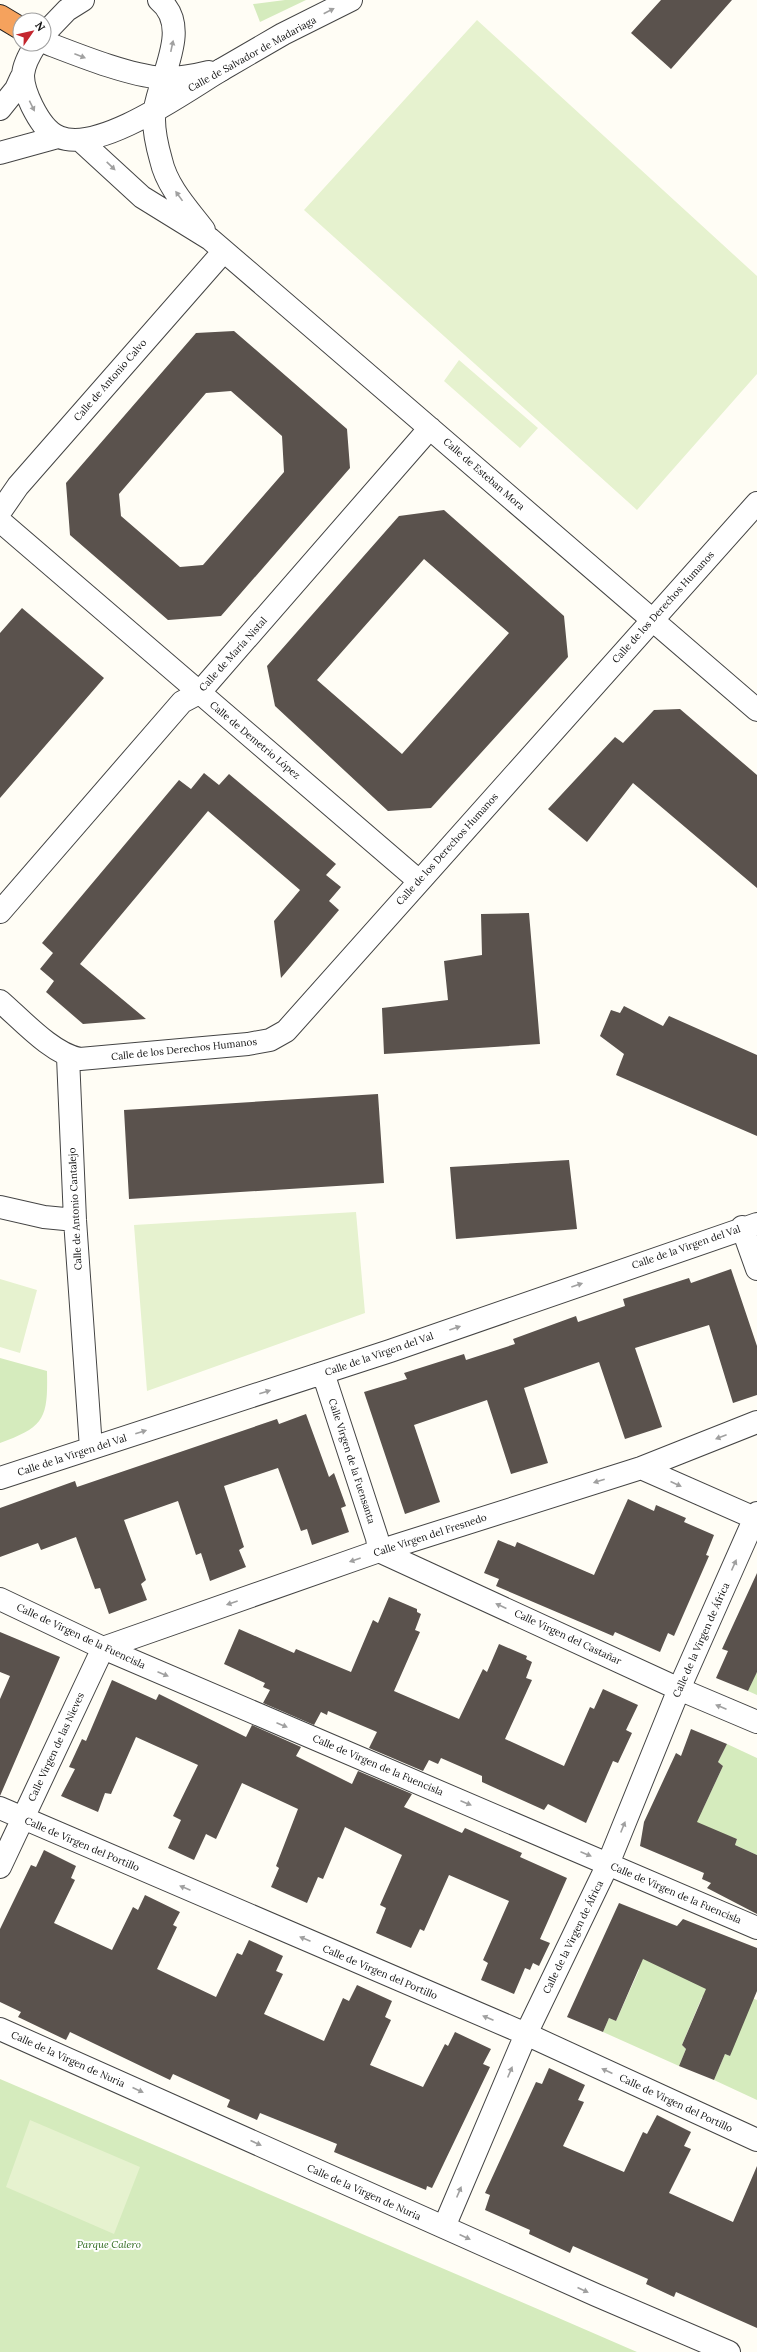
<svg xmlns="http://www.w3.org/2000/svg" width="757" height="2352" viewBox="0 0 757 2352" font-family="Lora,serif">
  <rect width="100%" height="100%" fill="#fffdf5"/>
  <path fill="#d5ebbd" d="M 285,0 L 306,0 L 260,22 L 253,4 Z
    M 0,1358 L 47,1371 C 48,1418 45,1427 0,1443 Z
    M 756,1673 L 757,1673 L 757,1695 L 748,1691 Z
    M 727,1744 L 757,1758 L 757,1855 L 735,1845 L 737,1839 L 721,1833 L 690,1826 L 697,1810 L 702,1811 L 723,1766 L 718,1762 Z
    M 635,1952 L 663,1962 L 662,1968 L 680,1976 L 714,1985 L 708,2000 L 702,1997 L 682,2045 L 686,2049 L 679,2066 L 603,2032 L 609,2018 L 616,2021 L 639,1970 Z
    M 749,1997 L 757,2000 L 757,2100 L 714,2080 L 725,2054 L 730,2056 Z
    M 0,2079 L 547,2313 L 637,2352 L 0,2352 Z"/>
  <path fill="#e6f2cf" d="M 477,20 L 757,276 L 757,374 L 637,510 L 304,210 Z
    M 459,360 L 538,428 L 520,448 L 444,381 Z
    M 356,1212 L 365,1313 L 147,1391 L 134,1225 Z
    M 0,1279 L 37,1290 L 20,1353 L 0,1347 Z
    M 30,2120 L 140,2167 L 114,2234 L 6,2187 Z"/>
  <path fill="#5a524d" fill-rule="evenodd" d="M 661,0 L 732,0 L 671,69 L 631,33 Z
    M 234,331 L 347,429 L 350,468 L 221,616 L 168,620 L 70,535 L 66,483 L 196,333 ZM 231,391 L 282,436 L 284,472 L 203,565 L 180,567 L 121,516 L 119,494 L 206,393 Z
    M 444,510 L 564,616 L 568,657 L 431,808 L 388,811 L 275,706 L 267,666 L 399,516 ZM 424,559 L 509,633 L 402,754 L 317,680 Z
    M 22,608 L 104,678 L 0,798 L 0,633 Z
    M 680,709 L 757,775 L 757,888 L 633,783 L 587,842 L 548,809 L 615,737 L 623,743 L 654,710 Z
    M 204,773 L 219,785 L 229,774 L 336,864 L 326,875 L 341,887 L 329,901 L 339,910 L 281,978 L 274,921 L 300,890 L 208,811 L 80,964 L 146,1019 L 83,1024 L 46,992 L 54,981 L 40,969 L 53,953 L 42,943 L 179,780 L 191,789 Z
    M 529,913 L 540,1044 L 384,1054 L 382,1008 L 448,1000 L 444,961 L 482,955 L 481,914 Z
    M 624,1006 L 663,1026 L 669,1016 L 757,1055 L 757,1136 L 616,1075 L 624,1054 L 600,1036 L 611,1010 L 620,1013 Z
    M 378,1094 L 384,1183 L 129,1199 L 124,1110 Z
    M 569,1160 L 577,1229 L 456,1239 L 450,1167 Z
    M 731,1269 L 757,1346 L 757,1395 L 733,1403 L 709,1325 L 635,1348 L 662,1427 L 625,1439 L 599,1362 L 524,1388 L 548,1463 L 511,1474 L 487,1400 L 414,1425 L 440,1502 L 405,1514 L 364,1392 L 407,1379 L 404,1373 L 464,1354 L 466,1360 L 515,1344 L 513,1339 L 576,1316 L 578,1322 L 625,1306 L 623,1299 L 689,1278 L 691,1283 Z
    M 306,1414 L 329,1477 L 334,1473 L 346,1506 L 341,1508 L 349,1532 L 312,1545 L 307,1529 L 301,1531 L 278,1468 L 224,1486 L 244,1547 L 239,1550 L 246,1567 L 210,1581 L 201,1553 L 196,1555 L 178,1501 L 124,1520 L 146,1580 L 141,1584 L 147,1600 L 109,1614 L 100,1588 L 95,1589 L 76,1537 L 41,1550 L 38,1543 L 0,1557 L 0,1508 L 75,1481 L 77,1487 L 277,1419 L 279,1424 Z
    M 628,1499 L 654,1511 L 656,1505 L 686,1518 L 684,1522 L 714,1535 L 706,1555 L 709,1556 L 674,1636 L 668,1633 L 660,1652 L 615,1632 L 613,1636 L 496,1586 L 499,1579 L 484,1573 L 498,1540 L 515,1547 L 517,1542 L 594,1575 Z
    M 757,1573 L 757,1672 L 748,1691 L 716,1678 L 728,1651 L 722,1649 Z
    M 389,1597 L 417,1609 L 417,1612 L 421,1614 L 415,1630 L 420,1632 L 394,1691 L 459,1719 L 483,1669 L 487,1672 L 499,1644 L 527,1656 L 526,1659 L 532,1662 L 526,1678 L 532,1680 L 505,1739 L 564,1766 L 590,1707 L 594,1709 L 603,1689 L 638,1705 L 626,1730 L 632,1733 L 618,1763 L 613,1761 L 586,1823 L 548,1804 L 544,1810 L 482,1782 L 482,1776 L 441,1758 L 438,1764 L 429,1760 L 423,1771 L 369,1748 L 377,1732 L 328,1711 L 327,1715 L 321,1712 L 314,1725 L 263,1703 L 270,1690 L 263,1687 L 265,1683 L 224,1664 L 239,1629 L 294,1653 L 296,1649 L 351,1672 L 373,1620 L 378,1623 Z
    M 0,1632 L 60,1657 L 0,1796 L 0,1699 L 10,1676 L 0,1672 Z
    M 112,1680 L 156,1700 L 159,1694 L 246,1737 L 252,1725 L 301,1747 L 296,1756 L 352,1784 L 358,1771 L 412,1794 L 404,1807 L 462,1833 L 465,1828 L 522,1853 L 520,1857 L 567,1878 L 540,1939 L 550,1943 L 539,1966 L 533,1963 L 530,1970 L 525,1968 L 514,1994 L 481,1980 L 488,1963 L 483,1960 L 509,1901 L 449,1875 L 424,1931 L 420,1929 L 411,1948 L 376,1933 L 386,1908 L 380,1905 L 402,1855 L 345,1827 L 323,1879 L 318,1877 L 307,1903 L 271,1887 L 279,1868 L 276,1866 L 298,1809 L 242,1783 L 216,1839 L 206,1834 L 194,1860 L 168,1848 L 181,1820 L 173,1816 L 198,1765 L 136,1737 L 111,1794 L 105,1793 L 98,1812 L 61,1796 L 75,1769 L 69,1767 L 82,1739 L 86,1741 Z
    M 691,1729 L 727,1744 L 718,1762 L 723,1766 L 697,1822 L 737,1839 L 735,1845 L 757,1855 L 757,1914 L 707,1888 L 711,1883 L 702,1879 L 704,1873 L 640,1846 L 644,1822 L 676,1753 L 681,1756 Z
    M 44,1850 L 76,1866 L 71,1878 L 75,1880 L 54,1923 L 112,1950 L 133,1907 L 138,1910 L 145,1895 L 180,1912 L 173,1925 L 177,1927 L 157,1969 L 216,1997 L 237,1953 L 242,1955 L 249,1940 L 283,1956 L 276,1971 L 283,1974 L 264,2014 L 324,2041 L 343,1998 L 349,2001 L 357,1985 L 392,2001 L 385,2017 L 391,2020 L 370,2065 L 423,2087 L 445,2044 L 448,2046 L 455,2032 L 491,2049 L 483,2064 L 490,2067 L 432,2188 L 427,2186 L 426,2190 L 334,2152 L 337,2144 L 260,2113 L 257,2120 L 227,2107 L 230,2100 L 173,2074 L 170,2080 L 70,2032 L 66,2040 L 18,2017 L 21,2012 L 0,2002 L 0,1929 L 31,1865 L 36,1867 Z
    M 619,1903 L 677,1926 L 683,1919 L 757,1948 L 757,1991 L 730,2056 L 725,2054 L 714,2080 L 679,2066 L 686,2049 L 682,2045 L 706,1989 L 643,1959 L 616,2021 L 609,2018 L 603,2032 L 567,2017 Z
    M 549,2068 L 585,2085 L 578,2100 L 584,2102 L 563,2146 L 624,2172 L 643,2132 L 647,2134 L 657,2115 L 691,2132 L 684,2146 L 691,2149 L 669,2193 L 733,2222 L 757,2166 L 757,2328 L 676,2292 L 674,2297 L 646,2284 L 648,2279 L 573,2246 L 570,2253 L 529,2234 L 530,2230 L 485,2210 L 490,2195 L 485,2193 L 536,2082 L 542,2084 Z"/>
  <g fill="none" stroke-linecap="round" stroke-linejoin="round">
    <g stroke="#444" stroke-width="24">
      <path id="minor" d="M 159,0 C 192,26 160,76 155,109 C 152,124 157,146 161,160 C 167,187 188,209 204,230
        M 44,34 L 67,10 L 83,0
        M 44,42 C 78,55 127,75 162,78 C 178,79 193,76 209,72
        M 36,44 C 20,69 19,79 32,106 C 38,118 46,132 59,137 C 99,154 186,91 221,70
        M 0,109 L 16,89 L 21,78
        M 81,141 L 142,197 L 210,239 L 757,710
        M 0,153 L 58,137
        M 0,512 L 18,486 L 224,251
        M 0,521 L 419,881
        M 0,912 L 182,702 L 199,693 L 430,428
        M 0,1001 C 21,1019 52,1054 80,1059 L 248,1044 L 270,1040 L 286,1031 L 757,503
        M 68,1057 L 75,1220 L 91,1448
        M 0,1207 L 44,1217 L 75,1220
        M 742,1227 L 757,1269
        M 319,1374 L 326,1382 L 377,1538 L 379,1551 L 679,1689 L 757,1722
        M 641,1468 L 757,1519
        M 0,1478 L 390,1351 L 757,1224
        M 0,1599 L 103,1648 L 757,1928
        M 0,1808 L 526,2034 L 757,2140
        M 0,1867 L 103,1648 L 379,1551 L 641,1468 L 757,1422
        M 0,2029 L 596,2295 L 729,2352
        M 444,2227 L 526,2034 L 608,1864 L 679,1689 L 757,1513"/>
    </g>
    <g stroke="#444" stroke-width="24">
      <path id="tertiary" d="M 221,70 L 283,34 L 351,0"/>
    </g>
    <g stroke="#222" stroke-width="24">
      <path id="motorway" d="M 0,16 L 20,28"/>
    </g>
    <use href="#minor" stroke="#fff" stroke-width="22"/>
    <use href="#tertiary" stroke="#fff" stroke-width="22"/>
    <use href="#motorway" stroke="#f5a25d" stroke-width="22"/>
  </g>
  <defs><path id="oneway-solid" d="M-6-.8H1V-3.2L6.5 0L1 3.2V.8H-6Z"/></defs>
  <g fill="#a0a0a0">
    <use href="#oneway-solid" transform="translate(329 11) rotate(-27)"/>
    <use href="#oneway-solid" transform="translate(172 46) rotate(-78)"/>
    <use href="#oneway-solid" transform="translate(80 56) rotate(21)"/>
    <use href="#oneway-solid" transform="translate(32 106) rotate(64)"/>
    <use href="#oneway-solid" transform="translate(111 166) rotate(44)"/>
    <use href="#oneway-solid" transform="translate(179 196) rotate(-126)"/>
    <use href="#oneway-solid" transform="translate(577 1285) rotate(-19)"/>
    <use href="#oneway-solid" transform="translate(455 1328) rotate(-19)"/>
    <use href="#oneway-solid" transform="translate(265 1392) rotate(-18)"/>
    <use href="#oneway-solid" transform="translate(141 1432) rotate(-18)"/>
    <use href="#oneway-solid" transform="translate(721 1437) rotate(159)"/>
    <use href="#oneway-solid" transform="translate(599 1481) rotate(162)"/>
    <use href="#oneway-solid" transform="translate(676 1484) rotate(24)"/>
    <use href="#oneway-solid" transform="translate(355 1560) rotate(161)"/>
    <use href="#oneway-solid" transform="translate(734 1565) rotate(-66)"/>
    <use href="#oneway-solid" transform="translate(232 1603) rotate(161)"/>
    <use href="#oneway-solid" transform="translate(501 1606) rotate(-155)"/>
    <use href="#oneway-solid" transform="translate(163 1674) rotate(23)"/>
    <use href="#oneway-solid" transform="translate(721 1707) rotate(-157)"/>
    <use href="#oneway-solid" transform="translate(282 1725) rotate(23)"/>
    <use href="#oneway-solid" transform="translate(466 1803) rotate(23)"/>
    <use href="#oneway-solid" transform="translate(623 1827) rotate(-68)"/>
    <use href="#oneway-solid" transform="translate(586 1854) rotate(23)"/>
    <use href="#oneway-solid" transform="translate(185 1888) rotate(-157)"/>
    <use href="#oneway-solid" transform="translate(305 1939) rotate(-157)"/>
    <use href="#oneway-solid" transform="translate(488 2018) rotate(-157)"/>
    <use href="#oneway-solid" transform="translate(607 2071) rotate(-155)"/>
    <use href="#oneway-solid" transform="translate(510 2072) rotate(-67)"/>
    <use href="#oneway-solid" transform="translate(138 2090) rotate(24)"/>
    <use href="#oneway-solid" transform="translate(256 2143) rotate(24)"/>
    <use href="#oneway-solid" transform="translate(459 2192) rotate(-67)"/>
    <use href="#oneway-solid" transform="translate(465 2237) rotate(24)"/>
    <use href="#oneway-solid" transform="translate(583 2290) rotate(24)"/>
  </g>
  <g text-anchor="middle" dominant-baseline="central" stroke-width="4" stroke-linejoin="round" paint-order="stroke">
    <g font-size="10" fill="#111" stroke="#fff">
      <text transform="translate(252 54) rotate(-29)">Calle de Salvador de Madariaga</text>
      <text transform="translate(110 380) rotate(-49)">Calle de Antonio Calvo</text>
      <text transform="translate(484 474) rotate(41)">Calle de Esteban Mora</text>
      <text transform="translate(663 607) rotate(-48)">Calle de los Derechos Humanos</text>
      <text transform="translate(233 654) rotate(-48)">Calle de María Nistal</text>
      <text transform="translate(255 740) rotate(40)">Calle de Demetrio López</text>
      <text transform="translate(447 849) rotate(-48)">Calle de los Derechos Humanos</text>
      <text transform="translate(184 1049) rotate(-6)">Calle de los Derechos Humanos</text>
      <text transform="translate(75 1209) rotate(-93)">Calle de Antonio Cantalejo</text>
      <text transform="translate(686 1247) rotate(-19)">Calle de la Virgen del Val</text>
      <text transform="translate(379 1354) rotate(-19)">Calle de la Virgen del Val</text>
      <text transform="translate(72 1455) rotate(-18)">Calle de la Virgen del Val</text>
      <text transform="translate(352 1461) rotate(72)">Calle Virgen de la Fuensanta</text>
      <text transform="translate(430 1535) rotate(-18)">Calle Virgen del Fresnedo</text>
      <text transform="translate(81 1636) rotate(25)">Calle de Virgen de la Fuencisla</text>
      <text transform="translate(568 1637) rotate(25)">Calle Virgen del Castañar</text>
      <text transform="translate(701 1640) rotate(-66)">Calle de la Virgen de África</text>
      <text transform="translate(56 1747) rotate(-65)">Calle Virgen de las Nieves</text>
      <text transform="translate(378 1765) rotate(23)">Calle de Virgen de la Fuencisla</text>
      <text transform="translate(82 1844) rotate(23)">Calle de Virgen del Portillo</text>
      <text transform="translate(676 1893) rotate(23)">Calle de Virgen de la Fuencisla</text>
      <text transform="translate(573 1937) rotate(-64)">Calle de la Virgen de África</text>
      <text transform="translate(380 1972) rotate(23)">Calle de Virgen del Portillo</text>
      <text transform="translate(68 2059) rotate(24)">Calle de la Virgen de Nuria</text>
      <text transform="translate(676 2103) rotate(25)">Calle de Virgen del Portillo</text>
      <text transform="translate(364 2192) rotate(24)">Calle de la Virgen de Nuria</text>
    </g>
    <g font-size="10" font-style="italic" fill="#2f6b1f" stroke="#fff">
      <text x="109" y="2244">Parque Calero</text>
    </g>
  </g>
  <g transform="translate(32 32) rotate(56)"><circle r="19" fill="#ffffff" stroke="#a0a0a0"/>
  <path d="M0-3L7 15L0 10L-7 15Z" fill="#c4262e"/>
  <text y="-6" font-size="11" font-weight="bold" text-anchor="middle" fill="#111111">N</text>
  </g>
</svg>
